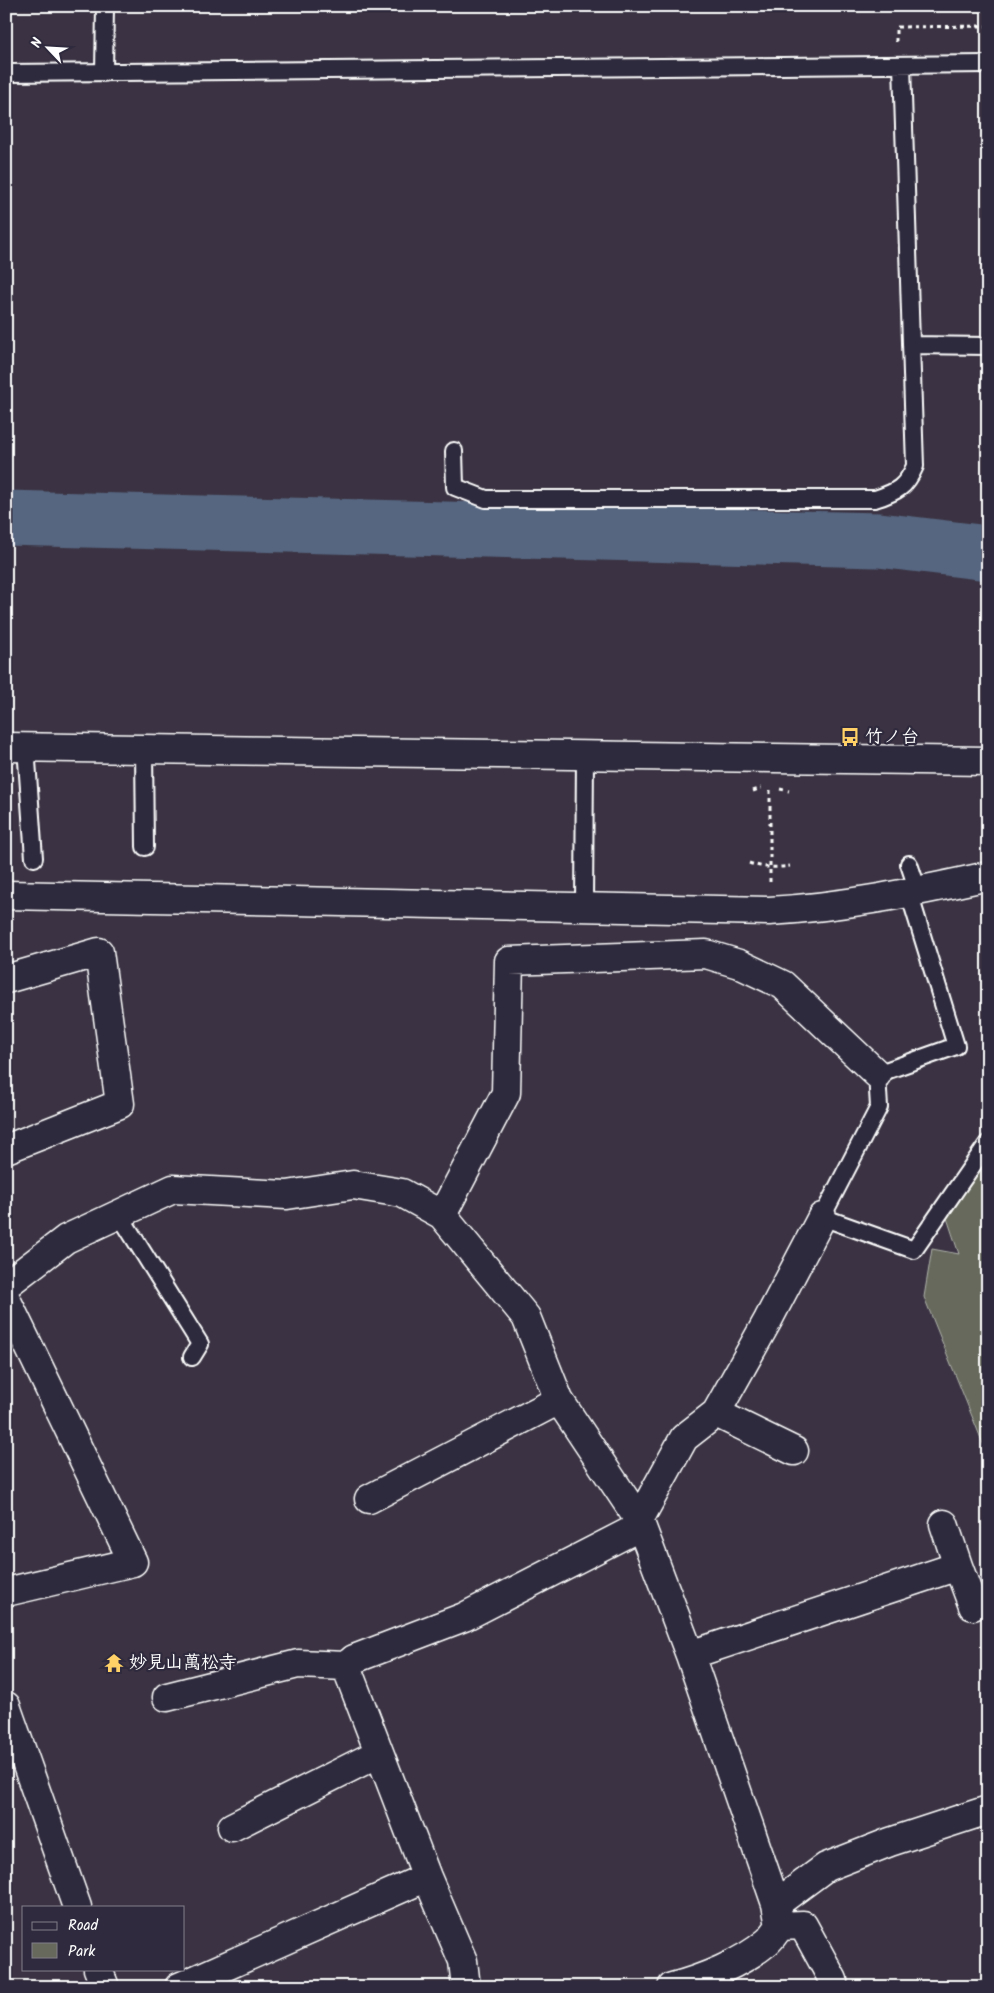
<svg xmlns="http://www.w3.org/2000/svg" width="994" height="1993" viewBox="0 0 994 1993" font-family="Kalam,'Klee One',sans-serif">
  <rect width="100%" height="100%" fill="#3b3343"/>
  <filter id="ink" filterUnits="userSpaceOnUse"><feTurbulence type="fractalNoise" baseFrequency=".02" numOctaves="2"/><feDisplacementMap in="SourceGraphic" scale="10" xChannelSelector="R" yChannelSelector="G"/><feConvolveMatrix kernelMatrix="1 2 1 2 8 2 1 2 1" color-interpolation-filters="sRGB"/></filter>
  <g filter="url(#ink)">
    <path fill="#66695b" stroke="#b2b4ad" d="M 988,1154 L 988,1456 L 924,1297 L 932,1249 L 959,1254 L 941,1200 Z"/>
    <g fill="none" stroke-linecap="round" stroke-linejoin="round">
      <path stroke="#566680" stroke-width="55" d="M 6,518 L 879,540 L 988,553"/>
      <g stroke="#fff" stroke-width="20">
        <path id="lane" d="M 6,73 L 988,64
          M 104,73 L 105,6
          M 911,345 L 988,346
          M 454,451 L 455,487 L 486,499 L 875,499 C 897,492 906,487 915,466 L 902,65
          M 26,747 L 34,858
          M 144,749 L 145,847
          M 909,864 L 918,891
          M 909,893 L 956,1046 L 877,1074 L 879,1107 L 822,1217 L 914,1250 L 988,1143
          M 584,907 L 585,754
          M 119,1214 L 200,1344 L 192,1357"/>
      </g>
      <g stroke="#fff" stroke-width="31">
        <path id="street" d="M 6,979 L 99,952 L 120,1104 L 6,1149
          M 442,1215 L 506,1093 L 509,961 L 706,954 L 739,964 L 783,985 L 877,1074
          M 6,1285 L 66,1239 L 173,1189 L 287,1195 L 353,1185 L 402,1193 L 442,1215 L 526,1317 L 559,1400 L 639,1520 L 690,1655 L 776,1904 L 780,1926 C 776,1931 772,1938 767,1942 C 742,1963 703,1979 672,1987
          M 6,1299 L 133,1562 L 6,1592
          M 716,1413 L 794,1451
          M 369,1499 L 559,1400
          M 639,1520 L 684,1438 L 716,1413 L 768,1320 L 822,1217
          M 958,1566 L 973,1606
          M 690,1655 L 958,1566 L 944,1524
          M 167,1697 L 298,1664 L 346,1666
          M 6,1706 L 77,1907
          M 232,1827 L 379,1753
          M 427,1877 L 463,1961 L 466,1987
          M 776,1904 L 826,1867 L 890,1842 L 988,1810
          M 780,1926 L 803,1925 L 833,1980
          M 98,1969 L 105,1987
          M 179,1987 L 427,1877 L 346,1666 L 354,1659 L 464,1617 L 641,1526"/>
      </g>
      <g stroke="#fff" stroke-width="31">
        <path id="secondary" d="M 6,747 L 988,761
          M 6,895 L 769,911 C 843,907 916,892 988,876"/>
      </g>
      <path stroke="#fff" stroke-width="3" stroke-dasharray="4 4" stroke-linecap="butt" d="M 896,42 L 896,27 L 988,26
        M 780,789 L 789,791
        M 753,791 L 761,788
        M 749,863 C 763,868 775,868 790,866
        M 770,882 L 770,786"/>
      <use href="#lane" stroke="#2f2a3d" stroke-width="16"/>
      <use href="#street" stroke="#2f2a3d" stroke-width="28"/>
      <use href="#secondary" stroke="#2f2a3d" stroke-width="28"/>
    </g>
  </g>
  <defs>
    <g id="bus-bare" transform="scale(1.5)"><path d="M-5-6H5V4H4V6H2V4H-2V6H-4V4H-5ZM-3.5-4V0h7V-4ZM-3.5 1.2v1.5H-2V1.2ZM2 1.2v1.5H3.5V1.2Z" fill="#ffd166" stroke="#2f2a3d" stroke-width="2.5" paint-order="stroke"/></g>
    <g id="temple-bare" transform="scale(1.5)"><path d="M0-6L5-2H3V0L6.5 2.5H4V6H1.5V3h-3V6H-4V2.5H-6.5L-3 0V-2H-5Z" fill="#ffd166" stroke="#2f2a3d" stroke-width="2.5" paint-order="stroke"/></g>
  </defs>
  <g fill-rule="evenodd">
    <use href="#bus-bare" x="850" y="737"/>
    <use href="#temple-bare" x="114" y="1663"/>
  </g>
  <g text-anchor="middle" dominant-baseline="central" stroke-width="4.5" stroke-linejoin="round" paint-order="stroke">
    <g font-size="18" font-weight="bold" fill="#fff" stroke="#2f2a3d" text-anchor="start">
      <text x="865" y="737">竹ノ台</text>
      <text x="129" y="1663">妙見山萬松寺</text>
    </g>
  </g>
  <rect width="994" height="1993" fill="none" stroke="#2f2a3d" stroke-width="25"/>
  <rect x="12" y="12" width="969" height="1968" fill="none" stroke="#fff" stroke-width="2" filter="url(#ink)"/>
  <rect x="22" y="1906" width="162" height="65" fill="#2f2a3d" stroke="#827f8b"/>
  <rect x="32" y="1922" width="25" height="8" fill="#2f2a3d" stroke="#827f8b"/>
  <text x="68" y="1930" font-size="15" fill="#ffffff">Road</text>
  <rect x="32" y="1943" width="25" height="15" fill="#66695b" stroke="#827f8b"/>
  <text x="68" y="1956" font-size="15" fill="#ffffff">Park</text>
  <g transform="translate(48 48) rotate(295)" stroke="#2f2a3d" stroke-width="4" paint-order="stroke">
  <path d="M0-4L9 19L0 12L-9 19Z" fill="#ffffff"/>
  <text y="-8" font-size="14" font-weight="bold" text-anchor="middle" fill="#ffffff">N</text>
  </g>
</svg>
